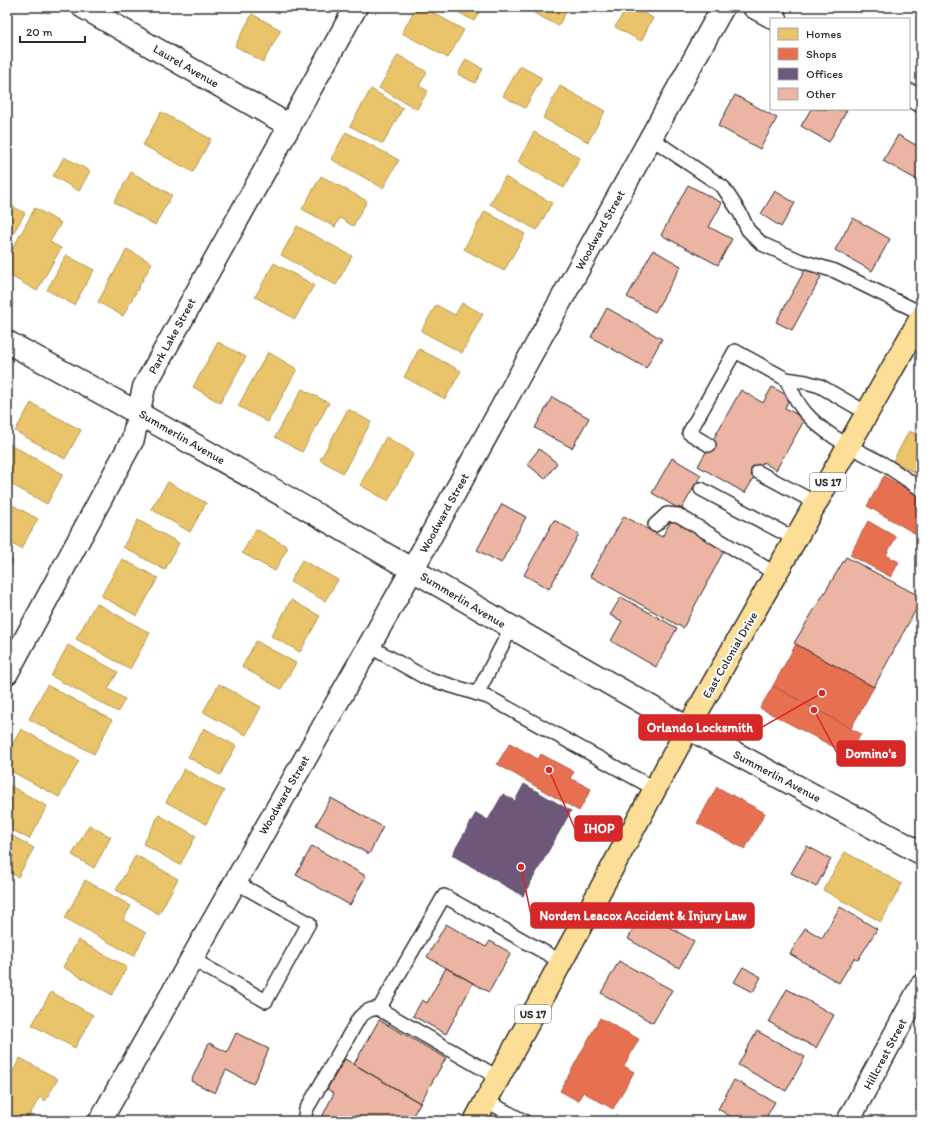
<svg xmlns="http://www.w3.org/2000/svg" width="928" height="1128" viewBox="0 0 928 1128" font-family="Itim,sans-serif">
  <rect width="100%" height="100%" fill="#fff"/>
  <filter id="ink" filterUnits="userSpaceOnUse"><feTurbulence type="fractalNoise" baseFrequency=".025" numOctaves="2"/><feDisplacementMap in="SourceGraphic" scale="8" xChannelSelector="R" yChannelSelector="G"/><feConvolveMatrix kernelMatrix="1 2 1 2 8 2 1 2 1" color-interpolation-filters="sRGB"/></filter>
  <g filter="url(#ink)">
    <path fill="#e9c46a" stroke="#b09657" d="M 284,7 L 295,7 L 293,12 Z
      M 416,7 L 423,7 L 464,30 L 448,58 L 402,33 Z
      M 449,7 L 482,7 L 474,21 Z
      M 523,7 L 569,7 L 558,26 Z
      M 627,7 L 634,7 L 653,18 L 641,41 L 615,27 Z
      M 252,14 L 281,30 L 263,62 L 235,46 Z
      M 398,55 L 427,72 L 419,86 L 428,91 L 417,109 L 379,88 Z
      M 466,59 L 483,69 L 475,83 L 458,74 Z
      M 520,66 L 542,78 L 525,108 L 503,96 Z
      M 560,86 L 605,111 L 588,142 L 543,118 Z
      M 371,89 L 403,108 L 383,144 L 350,126 Z
      M 161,112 L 211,139 L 193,172 L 143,145 Z
      M 346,132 L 399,160 L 383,188 L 331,159 Z
      M 534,132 L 580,158 L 564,188 L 518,162 Z
      M 64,157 L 90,171 L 79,191 L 53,176 Z
      M 131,172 L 172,195 L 155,225 L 114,202 Z
      M 321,176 L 367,201 L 353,226 L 340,218 L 335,227 L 302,209 Z
      M 505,177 L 552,203 L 537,230 L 490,204 Z
      M 7,203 L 25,213 L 7,244 Z
      M 35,208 L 61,223 L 50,242 L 61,248 L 37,291 L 7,274 L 7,259 Z
      M 485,211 L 525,234 L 504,271 L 464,249 Z
      M 297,226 L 352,256 L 336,285 L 281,255 Z
      M 127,249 L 152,263 L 123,316 L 98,302 Z
      M 66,255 L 94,270 L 74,305 L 47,290 Z
      M 274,263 L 314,285 L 295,319 L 255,297 Z
      M 462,303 L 483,314 L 462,353 L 421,331 L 436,305 L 455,315 Z
      M 218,342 L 246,357 L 220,403 L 193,387 Z
      M 419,349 L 461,371 L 445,399 L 404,377 Z
      M 268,352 L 297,369 L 268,422 L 238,406 Z
      M 302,389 L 329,403 L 302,452 L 275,437 Z
      M 31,403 L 81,430 L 65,459 L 15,431 Z
      M 348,409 L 371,422 L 343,473 L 320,460 Z
      M 921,429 L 921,476 L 893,461 L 909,431 L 918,435 Z
      M 386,437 L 414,453 L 388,501 L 360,485 Z
      M 8,443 L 63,474 L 47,504 L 7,482 Z
      M 168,482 L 206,503 L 190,532 L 151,509 Z
      M 7,502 L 38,519 L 21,549 L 7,541 Z
      M 138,520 L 179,543 L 165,570 L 123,547 Z
      M 256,529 L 288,547 L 275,571 L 242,553 Z
      M 7,557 L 13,561 L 7,572 Z
      M 122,559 L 158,578 L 137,616 L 101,596 Z
      M 302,560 L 338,580 L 325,601 L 290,582 Z
      M 291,600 L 320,616 L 300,652 L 271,636 Z
      M 96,603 L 150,633 L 130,669 L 76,639 Z
      M 256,641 L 296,663 L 281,689 L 242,667 Z
      M 68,645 L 118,672 L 108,689 L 125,699 L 118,712 L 51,676 Z
      M 219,684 L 261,707 L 246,735 L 203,712 Z
      M 47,685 L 112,720 L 94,754 L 29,719 Z
      M 204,728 L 236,746 L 220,775 L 188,757 Z
      M 21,729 L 79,761 L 59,797 L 7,769 L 7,754 Z
      M 184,769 L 224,791 L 206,824 L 166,802 Z
      M 7,784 L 47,806 L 29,839 L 7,827 Z
      M 921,785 L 921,799 L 915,796 Z
      M 159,815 L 196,836 L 180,865 L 143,844 Z
      M 89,825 L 111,837 L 94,868 L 72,855 Z
      M 7,833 L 34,848 L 18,877 L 7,871 Z
      M 845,852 L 902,884 L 881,922 L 823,890 Z
      M 136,855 L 178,879 L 159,914 L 116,890 Z
      M 85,880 L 131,906 L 123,920 L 146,933 L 134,956 L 65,918 Z
      M 78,940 L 127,967 L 112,995 L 63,967 Z
      M 51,992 L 93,1015 L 75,1048 L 32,1025 Z
      M 20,1058 L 58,1079 L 45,1101 L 40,1097 L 26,1121 L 7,1121 L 7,1083 Z"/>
    <path fill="#e76f51" stroke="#af5b46" d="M 884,476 L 921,497 L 921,526 L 916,534 L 867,506 Z
      M 868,521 L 896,537 L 886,555 L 899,562 L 891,577 L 850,555 Z
      M 796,644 L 874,687 L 851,728 L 773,686 Z
      M 773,686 L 861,734 L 849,755 L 760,708 Z
      M 510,743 L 538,759 L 541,754 L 574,772 L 570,778 L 591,789 L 579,811 L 497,764 Z
      M 717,787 L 765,813 L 745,849 L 697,823 Z
      M 600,1018 L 639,1039 L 624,1066 L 634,1072 L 613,1109 L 583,1092 L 578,1101 L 560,1091 Z"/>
    <path fill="#6d597a" stroke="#594b62" d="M 524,784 L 571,811 L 523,896 L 452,855 L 476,813 L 488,820 L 503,794 L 515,801 Z"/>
    <path fill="#ecb4a3" stroke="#2b2b2b" d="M 735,95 L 777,118 L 760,149 L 718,126 Z
      M 811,109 L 847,110 L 829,142 L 801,126 Z
      M 898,135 L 921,148 L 921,182 L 883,161 Z
      M 688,185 L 722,203 L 709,227 L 732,239 L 718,265 L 661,235 Z
      M 775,191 L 795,203 L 781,227 L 761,214 Z
      M 853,218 L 890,239 L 872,271 L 835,250 Z
      M 653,250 L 681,266 L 655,312 L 627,297 Z
      M 806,268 L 821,277 L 792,330 L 776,322 Z
      M 607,308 L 662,339 L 646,368 L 591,337 Z
      M 772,387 L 790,397 L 785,408 L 805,419 L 776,470 L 763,462 L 745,493 L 698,466 L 741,390 L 763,403 Z
      M 552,397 L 589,418 L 572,448 L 535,428 Z
      M 539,449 L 557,463 L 545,479 L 527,464 Z
      M 672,458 L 701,475 L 681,510 L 652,493 Z
      M 502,504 L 526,517 L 501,563 L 477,550 Z
      M 624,516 L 662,537 L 672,519 L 725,549 L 683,628 L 590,576 Z
      M 554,520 L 579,534 L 549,589 L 524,575 Z
      M 846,557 L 921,597 L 921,600 L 874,687 L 794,643 Z
      M 621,597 L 677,628 L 656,667 L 611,641 L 622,621 L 610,615 Z
      M 331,798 L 383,827 L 369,854 L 316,825 Z
      M 312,846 L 366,876 L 350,905 L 296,875 Z
      M 807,846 L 831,859 L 816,887 L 791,873 Z
      M 840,907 L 877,929 L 858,960 L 854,958 L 839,983 L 790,954 L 805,928 L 822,938 Z
      M 642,912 L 694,941 L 679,968 L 628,939 Z
      M 446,924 L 486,947 L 490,941 L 511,953 L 489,992 L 427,957 Z
      M 619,961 L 672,990 L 653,1023 L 601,993 Z
      M 743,967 L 761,977 L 753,992 L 734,982 Z
      M 446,968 L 473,983 L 446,1034 L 413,1016 L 422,1000 L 427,1003 Z
      M 787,989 L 834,1015 L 816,1048 L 769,1022 Z
      M 379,1020 L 446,1058 L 420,1103 L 354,1064 Z
      M 757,1031 L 805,1057 L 786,1091 L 738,1065 Z
      M 236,1033 L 269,1049 L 253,1084 L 226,1070 L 215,1093 L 191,1081 L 209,1043 L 227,1052 Z
      M 345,1059 L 420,1103 L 410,1121 L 320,1121 L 334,1093 L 327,1089 Z
      M 734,1080 L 775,1102 L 764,1121 L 738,1121 L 718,1109 Z"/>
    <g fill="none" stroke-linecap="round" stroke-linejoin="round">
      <g stroke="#2b2b2b" stroke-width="16">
        <path id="service" d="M 651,138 L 723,187 L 740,213 L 748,230 L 762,244 L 801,261 L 835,271 L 921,313
          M 786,379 C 791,390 796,401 804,411 C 824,435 853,448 880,462 C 894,470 907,480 921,489
          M 709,445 L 689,433 L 735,351 L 786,379 L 806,382 L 820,386 L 867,413
          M 758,472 L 816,503
          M 701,489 L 795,539
          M 655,525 L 667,514 L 678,515 L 776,574
          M 369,646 L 426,678 L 488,697 L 655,789
          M 477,694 L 511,628
          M 192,959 L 266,1001 L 309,923 L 235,882
          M 379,1009 L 444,896 L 562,962
          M 486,1101 L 524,1121
          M 304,1121 L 306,1110 L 359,1018 C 365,1012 370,1008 379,1009 L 499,1078"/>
      </g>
      <g stroke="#2b2b2b" stroke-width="25">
        <path id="minor" d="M 83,7 L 290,126
          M 754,7 L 776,19
          M 909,95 L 921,101
          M 7,342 C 237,464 460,600 688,728
          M 7,673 L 133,439 L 144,387 L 356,7
          M 100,1121 L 412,570 L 723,7
          M 848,1121 L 921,986"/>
      </g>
      <g stroke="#2b2b2b" stroke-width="25">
        <path id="tertiary" d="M 688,728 L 921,853"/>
      </g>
      <g stroke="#2b2b2b" stroke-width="25">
        <path id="trunk" d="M 475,1121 L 688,728 L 921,318"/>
      </g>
      <use href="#service" stroke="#fff" stroke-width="13"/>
      <use href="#minor" stroke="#fff" stroke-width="22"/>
      <use href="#tertiary" stroke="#fff" stroke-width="22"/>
      <use href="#trunk" stroke="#fdde96" stroke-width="22"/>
    </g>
  </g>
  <g text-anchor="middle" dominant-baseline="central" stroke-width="4" stroke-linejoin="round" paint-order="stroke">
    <g fill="#fff" stroke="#6b6b6b" stroke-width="1">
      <rect x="810" y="473" width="36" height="18" rx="3"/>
      <rect x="515" y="1005" width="36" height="18" rx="3"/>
    </g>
    <g font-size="11" font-weight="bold" fill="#2b2b2b">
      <text x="828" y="482">US 17</text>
      <text x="533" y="1014">US 17</text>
    </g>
    <g font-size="12" fill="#2b2b2b" stroke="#fff">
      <text transform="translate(186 66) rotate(30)">Laurel Avenue</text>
      <text transform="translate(600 230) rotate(-61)">Woodward Street</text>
      <text transform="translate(172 336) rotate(-61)">Park Lake Street</text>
      <text transform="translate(182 437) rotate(30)">Summerlin Avenue</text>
      <text transform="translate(444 513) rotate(-61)">Woodward Street</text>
      <text transform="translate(463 600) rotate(31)">Summerlin Avenue</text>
      <text transform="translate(730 655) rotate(-60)">East Colonial Drive</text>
      <text transform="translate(777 776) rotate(28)">Summerlin Avenue</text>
      <text transform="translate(284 795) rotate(-60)">Woodward Street</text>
      <text transform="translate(885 1054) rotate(-62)">Hillcrest Street</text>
    </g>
  </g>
  <path fill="none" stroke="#d62828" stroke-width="1.5" d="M822 693L762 727M814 710L837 753M549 770L575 829M521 867L531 915"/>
  <g fill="#d62828" stroke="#fff" stroke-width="1.5">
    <circle cx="822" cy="693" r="4"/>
    <circle cx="814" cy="710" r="4"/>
    <circle cx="549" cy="770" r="4"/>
    <circle cx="521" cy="867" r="4"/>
  </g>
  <g fill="#d62828" stroke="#d62828" stroke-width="1.5">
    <rect x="639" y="715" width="123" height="25" rx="4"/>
    <rect x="837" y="741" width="68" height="25" rx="4"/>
    <rect x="575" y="816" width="47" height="25" rx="4"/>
    <rect x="531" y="903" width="223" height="25" rx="4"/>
  </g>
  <g font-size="13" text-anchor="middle" font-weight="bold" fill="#fff">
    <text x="700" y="732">Orlando Locksmith</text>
    <text x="871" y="758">Domino's</text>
    <text x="599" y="833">IHOP</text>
    <text x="643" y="920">Norden Leacox Accident &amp; Injury Law</text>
  </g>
  <rect width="928" height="1128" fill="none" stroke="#fff" stroke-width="24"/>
  <rect x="12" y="12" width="904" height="1104" fill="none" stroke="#2b2b2b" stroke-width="1.5" filter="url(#ink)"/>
  <rect x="770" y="18" width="140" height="92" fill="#ffffff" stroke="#aaaaaa"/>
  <rect x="778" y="28" width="20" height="12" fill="#e9c46a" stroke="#aaaaaa"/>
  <text x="806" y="38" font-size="12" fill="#2b2b2b">Homes</text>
  <rect x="778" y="48" width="20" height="12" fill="#e76f51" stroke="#aaaaaa"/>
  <text x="806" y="58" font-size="12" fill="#2b2b2b">Shops</text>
  <rect x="778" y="68" width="20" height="12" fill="#6d597a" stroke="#aaaaaa"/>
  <text x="806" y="78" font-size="12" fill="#2b2b2b">Offices</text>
  <rect x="778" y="88" width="20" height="12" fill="#ecb4a3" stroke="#aaaaaa"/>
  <text x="806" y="98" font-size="12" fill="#2b2b2b">Other</text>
  <path d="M20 36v6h65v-6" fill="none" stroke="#2b2b2b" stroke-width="2"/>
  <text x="26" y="36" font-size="12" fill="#2b2b2b" stroke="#ffffff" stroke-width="3" paint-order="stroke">20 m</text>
</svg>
